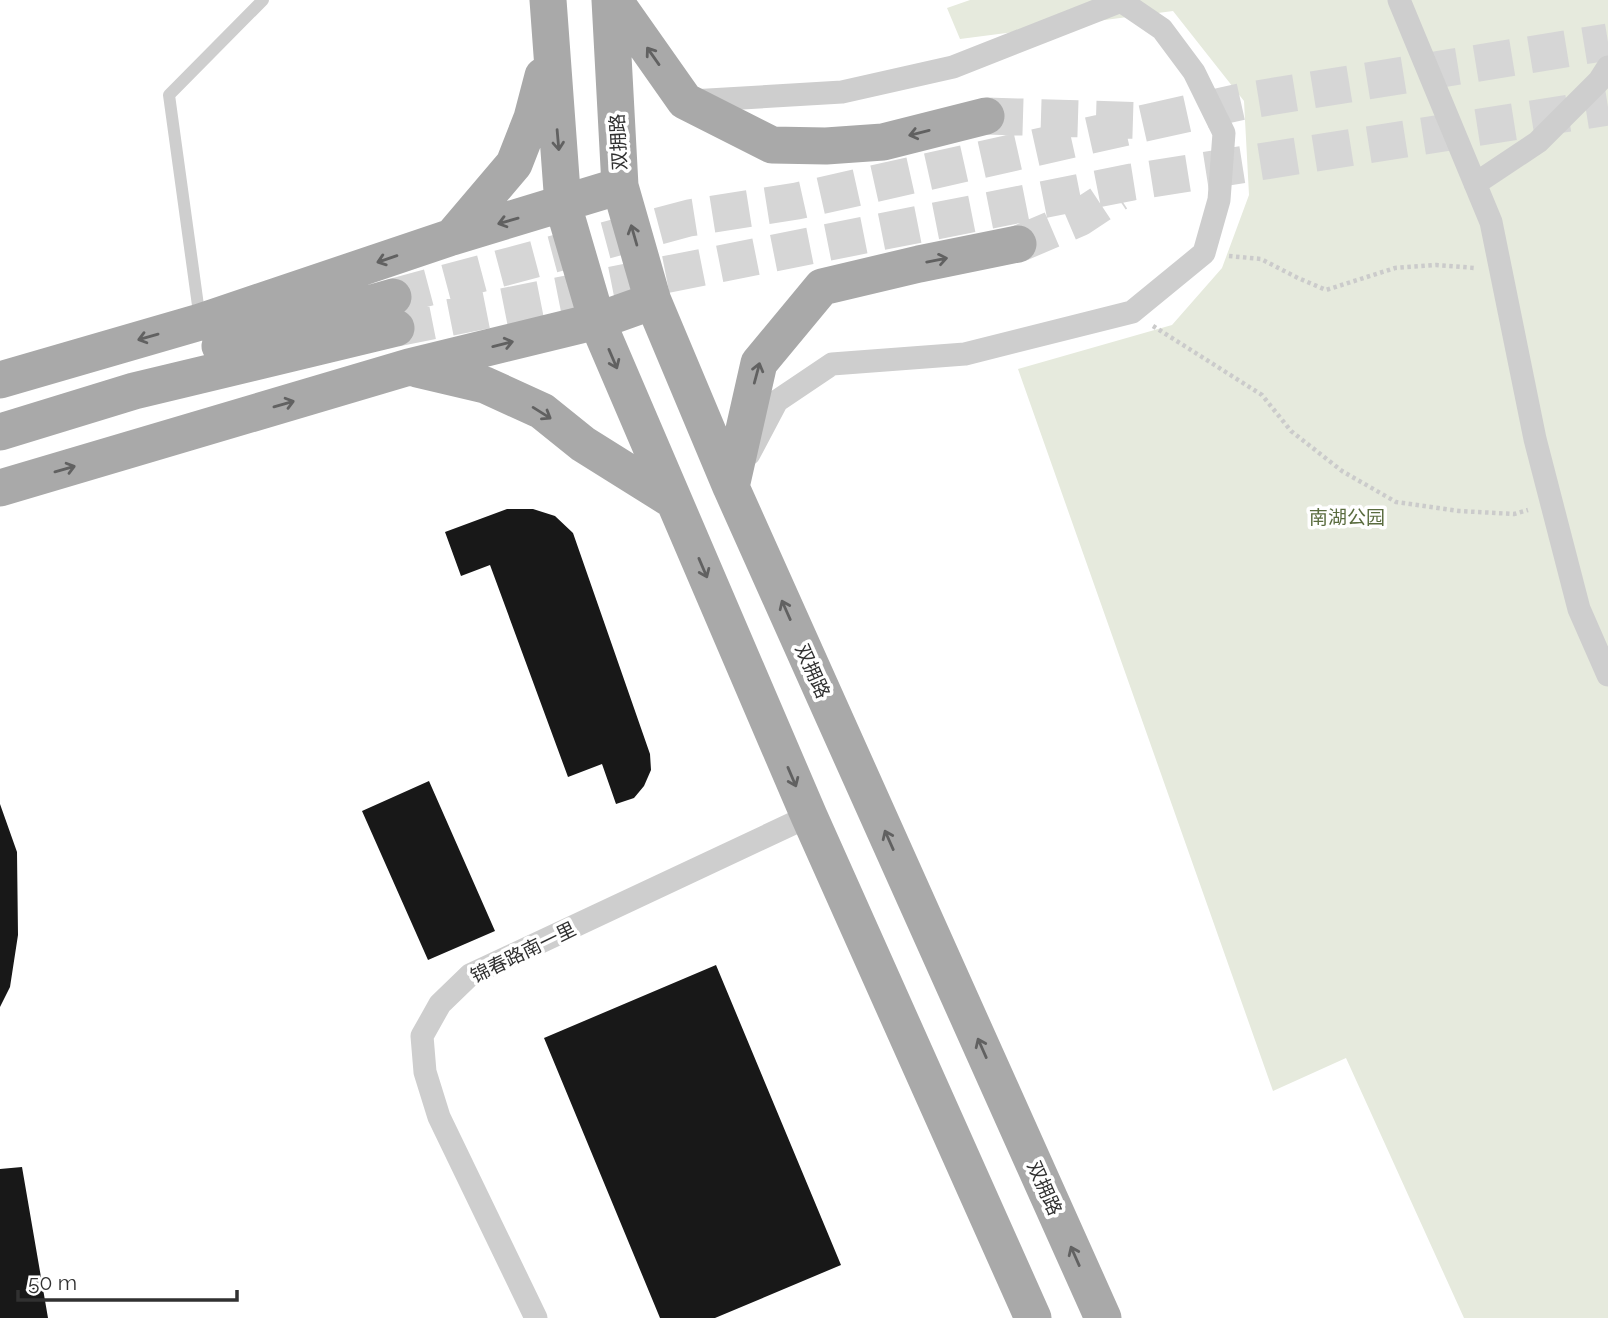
<svg xmlns="http://www.w3.org/2000/svg" width="1608" height="1318" viewBox="0 0 1608 1318" font-family="Raleway,'Noto Sans SC',sans-serif">
  <rect width="100%" height="100%" fill="#fff"/>
  <path fill="#e6eadd" d="M 970,0 L 1608,0 L 1608,1318 L 1464,1318 L 1346,1058 L 1273,1091 L 1018,369 L 1172,325 L 1222,268 L 1249,195 L 1244,101 L 1173,11 L 960,39 L 947,8 Z"/>
  <path fill="#181818" d="M 507,509 L 533,509 L 555,516 L 573,533 L 650,754 L 651,770 L 644,786 L 634,798 L 616,804 L 602,764 L 568,777 L 490,565 L 461,576 L 445,532 Z
    M 429,781 L 495,931 L 428,960 L 362,811 Z
    M 0,804 L 17,852 L 18,935 L 10,987 L 0,1007 Z
    M 716,965 L 841,1265 L 715,1318 L 660,1318 L 544,1038 Z
    M 22,1167 L 48,1318 L 0,1318 L 0,1169 Z"/>
  <g fill="none" stroke-linecap="round" stroke-linejoin="round">
    <path stroke="#d6d6d6" stroke-width="37" stroke-dasharray="37 18" stroke-linecap="butt" d="M 986,116 L 1154,121 L 1244,101 L 1608,42
      M 1018,244 L 1079,218 L 1117,193
      M 393,297 L 689,218 L 797,201 L 1154,121
      M 396,328 L 1132,182 L 1608,107"/>
    <path stroke="#cbcbcb" stroke-width="4.5" stroke-dasharray="3.5 3.5" stroke-linecap="butt" d="M 1229,256 L 1261,259 L 1298,278 L 1326,290 L 1395,268 L 1436,265 L 1475,268
      M 1153,326 L 1262,395 L 1291,431 L 1342,471 L 1396,502 L 1459,511 L 1514,514 L 1528,510"/>
    <path stroke="#cecece" stroke-width="12" d="M 200,320 L 169,95 L 263,0"/>
    <path stroke="#cecece" stroke-width="23" d="M 1399,0 L 1491,222 L 1535,439 L 1579,609 L 1608,675
      M 691,101 L 842,92 L 953,67 L 1121,1 L 1162,29 L 1194,72 L 1224,133 L 1219,200 L 1204,253 L 1132,312 L 965,354 L 832,364 L 777,401 L 749,454
      M 1475,184 L 1538,142 L 1599,81 L 1608,67
      M 536,1318 L 439,1117 L 425,1072 L 422,1036 L 440,1004 L 470,975 L 809,816"/>
    <path stroke="#a9a9a9" stroke-width="37" d="M 548,0 L 563,205 L 597,321 L 809,816 L 1033,1318
      M 610,0 L 620,186 L 653,301 L 731,487 L 1103,1318
      M 614,0 L 685,101 L 772,145 L 826,146 L 883,142 L 986,116
      M 452,237 L 514,164 L 532,118 L 543,76
      M 220,346 L 393,297
      M 417,369 L 485,385 L 542,411 L 583,444 L 674,501
      M 0,380 L 200,322 L 452,237 L 620,186
      M 0,432 L 134,391 L 396,328
      M 731,487 L 759,363 L 822,287 L 919,264 L 1018,244
      M 0,488 L 409,367 L 597,321 L 653,301"/>
  </g>
  <defs><path id="oneway-shaft" d="M-6 0H5M1.5-3L5.5 0L1.5 3" fill="none" stroke-width="1.6" stroke-linecap="round" stroke-linejoin="round" transform="scale(1.75)"/></defs>
  <g stroke="#616161">
    <use href="#oneway-shaft" transform="translate(653 56) rotate(-125)"/>
    <use href="#oneway-shaft" transform="translate(919 133) rotate(166)"/>
    <use href="#oneway-shaft" transform="translate(558 140) rotate(85)"/>
    <use href="#oneway-shaft" transform="translate(508 221) rotate(164)"/>
    <use href="#oneway-shaft" transform="translate(634 235) rotate(-106)"/>
    <use href="#oneway-shaft" transform="translate(387 259) rotate(161)"/>
    <use href="#oneway-shaft" transform="translate(937 260) rotate(-11)"/>
    <use href="#oneway-shaft" transform="translate(148 337) rotate(164)"/>
    <use href="#oneway-shaft" transform="translate(503 344) rotate(-14)"/>
    <use href="#oneway-shaft" transform="translate(613 359) rotate(67)"/>
    <use href="#oneway-shaft" transform="translate(757 373) rotate(-75)"/>
    <use href="#oneway-shaft" transform="translate(284 404) rotate(-16)"/>
    <use href="#oneway-shaft" transform="translate(542 413) rotate(32)"/>
    <use href="#oneway-shaft" transform="translate(65 469) rotate(-16)"/>
    <use href="#oneway-shaft" transform="translate(703 568) rotate(67)"/>
    <use href="#oneway-shaft" transform="translate(786 610) rotate(-114)"/>
    <use href="#oneway-shaft" transform="translate(792 777) rotate(67)"/>
    <use href="#oneway-shaft" transform="translate(889 840) rotate(-114)"/>
    <use href="#oneway-shaft" transform="translate(982 1048) rotate(-114)"/>
    <use href="#oneway-shaft" transform="translate(1075 1256) rotate(-114)"/>
  </g>
  <g text-anchor="middle" dominant-baseline="central" stroke-width="7" stroke-linejoin="round" paint-order="stroke">
    <g font-size="19" fill="#313131" stroke="#fff">
      <text transform="translate(618 142) rotate(-93)">双拥路</text>
      <text transform="translate(813 671) rotate(66)">双拥路</text>
      <text transform="translate(523 952) rotate(-26)">锦春路南一里</text>
      <text transform="translate(1045 1188) rotate(66)">双拥路</text>
    </g>
    <g font-size="19" fill="#5a6c3f" stroke="#fff">
      <text x="1347" y="517">南湖公园</text>
    </g>
  </g>
  <path d="M18 1290v10h219v-10" fill="none" stroke="#313131" stroke-width="3.5"/>
  <text x="28" y="1290" font-size="21" fill="#313131" stroke="#ffffff" stroke-width="5" paint-order="stroke">50 m</text>
</svg>
